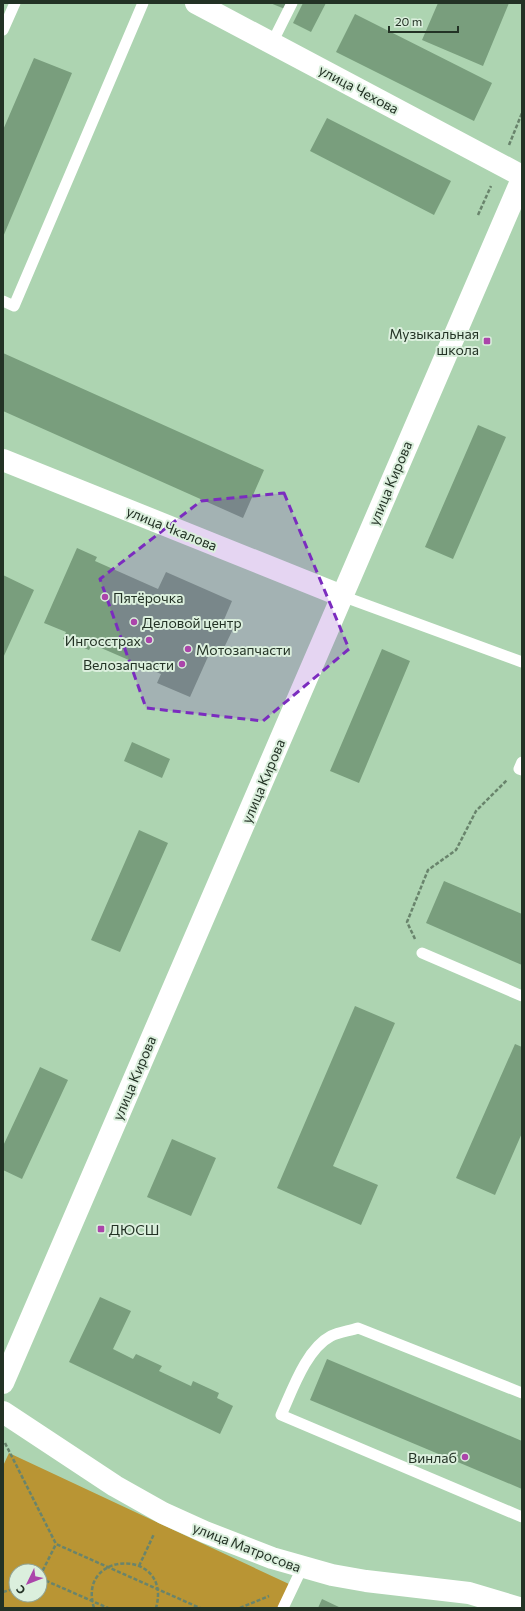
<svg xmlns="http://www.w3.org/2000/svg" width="525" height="1611" viewBox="0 0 525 1611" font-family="Commissioner,sans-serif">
  <rect width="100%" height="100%" fill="#add4b1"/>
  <path fill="#b99534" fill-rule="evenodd" d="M 9,1453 L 289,1584 L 278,1608 L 3,1608 L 3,1466 ZM 16,1571 L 40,1571 L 40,1595 L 16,1595 Z"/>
  <path fill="#799e7d" d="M 270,3 L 288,3 L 285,9 Z
    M 303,3 L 326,3 L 311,32 L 293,23 Z
    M 438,3 L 509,3 L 483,66 L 422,40 Z
    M 355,14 L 492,83 L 474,121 L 336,52 Z
    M 34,58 L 72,73 L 3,237 L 3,130 Z
    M 327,118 L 451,181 L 434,215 L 310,151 Z
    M 3,353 L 264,470 L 243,518 L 3,411 Z
    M 478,425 L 506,437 L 453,559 L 425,547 Z
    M 77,548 L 97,557 L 95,561 L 158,589 L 166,572 L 232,601 L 223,622 L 234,627 L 221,654 L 211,650 L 190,697 L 157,683 L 161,674 L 92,644 L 89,650 L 63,639 L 66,632 L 44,623 Z
    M 3,575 L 34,590 L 3,658 Z
    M 382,649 L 410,661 L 359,783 L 330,771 Z
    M 132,742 L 170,759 L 162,778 L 124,761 Z
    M 139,830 L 168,843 L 120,952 L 91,940 Z
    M 444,881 L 522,914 L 522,965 L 426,923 Z
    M 355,1006 L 395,1023 L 333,1166 L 378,1185 L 361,1225 L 277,1188 Z
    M 515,1044 L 522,1047 L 522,1133 L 495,1195 L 456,1178 Z
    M 40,1067 L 68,1080 L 22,1179 L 3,1170 L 3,1146 Z
    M 172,1139 L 216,1158 L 191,1216 L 147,1197 Z
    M 100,1297 L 131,1311 L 113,1349 L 133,1359 L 136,1354 L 162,1366 L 159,1371 L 191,1386 L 193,1381 L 219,1393 L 217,1398 L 233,1406 L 220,1434 L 69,1362 Z
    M 327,1359 L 522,1441 L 522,1489 L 310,1400 Z
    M 322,1599 L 341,1608 L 318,1608 Z"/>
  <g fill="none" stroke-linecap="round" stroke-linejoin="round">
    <path stroke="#69846c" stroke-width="2.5" stroke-dasharray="4 2" stroke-linecap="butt" d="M 509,145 L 522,113
      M 478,215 L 491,186
      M 415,939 L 407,922 L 428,870 L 456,850 L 476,811 L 507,780
      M 5,1443 L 56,1544 L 200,1608
      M 139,1566 L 154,1534
      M 40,1576 L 56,1544
      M 40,1579 L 42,1579 L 108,1608
      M 3,1592 L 16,1588
      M 94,1608 C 76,1549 173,1548 156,1608
      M 240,1608 L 269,1596"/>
    <path stroke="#fff" stroke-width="11" d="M 3,30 L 15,3
      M 272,43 L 292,3
      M 3,301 L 14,306 L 143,3
      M 342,596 L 522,662
      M 522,762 L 519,769 L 522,770
      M 422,953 L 522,996
      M 522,1393 L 358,1328 C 349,1331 339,1332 331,1336 C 306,1349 292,1391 281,1415 L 522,1517
      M 283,1608 L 302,1568"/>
    <path stroke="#fff" stroke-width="22" d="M 196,3 L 522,176
      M 3,460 L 342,596
      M 3,1412 L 115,1486 L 163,1513 L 205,1532 L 272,1558 L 332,1575 L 366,1581 L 469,1593 L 519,1608"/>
    <path stroke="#fff" stroke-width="22" d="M 3,1383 L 522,179"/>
  </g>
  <path fill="#7b2cbf" fill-opacity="0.2" stroke="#7b2cbf" stroke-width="3" stroke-dasharray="8 5" stroke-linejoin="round" d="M 284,493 L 349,649 L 263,721 L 146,708 L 100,579 L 201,501 Z"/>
  <g fill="#ab45aa" stroke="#dbefdd" stroke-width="1.5">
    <rect x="483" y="337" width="8" height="8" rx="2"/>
    <circle cx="105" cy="597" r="4"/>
    <circle cx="134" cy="622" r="4"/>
    <circle cx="149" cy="640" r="4"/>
    <circle cx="188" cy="649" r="4"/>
    <circle cx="182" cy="664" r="4"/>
    <rect x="97" y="1225" width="8" height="8" rx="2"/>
    <circle cx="465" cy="1457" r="4"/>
  </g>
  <g text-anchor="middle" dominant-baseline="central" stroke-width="4" stroke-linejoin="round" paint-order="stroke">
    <g font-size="14" fill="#233225" stroke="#dbefdd">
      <text transform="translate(359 89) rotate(28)">улица Чехова</text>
      <text transform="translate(390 483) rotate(-67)">улица Кирова</text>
      <text transform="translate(172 528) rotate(22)">улица Чкалова</text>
      <text transform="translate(263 781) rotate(-67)">улица Кирова</text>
      <text transform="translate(134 1078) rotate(-67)">улица Кирова</text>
      <text transform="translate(247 1547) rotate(21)">улица Матросова</text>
    </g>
    <g font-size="14" fill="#233225" stroke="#dbefdd" text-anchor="end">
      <text x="479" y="333">Музыкальная<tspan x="479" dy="16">школа</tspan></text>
      <text x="113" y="597" text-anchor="start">Пятёрочка</text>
      <text x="142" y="622" text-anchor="start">Деловой центр</text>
      <text x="141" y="640">Ингосстрах</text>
      <text x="196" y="649" text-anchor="start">Мотозапчасти</text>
      <text x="174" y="664">Велозапчасти</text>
      <text x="109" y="1229" text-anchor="start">ДЮСШ</text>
      <text x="457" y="1457">Винлаб</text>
    </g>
  </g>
  <rect width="525" height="1611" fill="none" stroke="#233225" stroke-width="8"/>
  <g transform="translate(28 1583) rotate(227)"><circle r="19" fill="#dbefdd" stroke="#91a393"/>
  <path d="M0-3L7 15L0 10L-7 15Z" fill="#ab45aa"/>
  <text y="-6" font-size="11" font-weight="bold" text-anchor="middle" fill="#233225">С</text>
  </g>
  <path d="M389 26v6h69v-6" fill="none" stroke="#233225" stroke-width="2"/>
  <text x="395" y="26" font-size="12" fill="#233225" stroke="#dbefdd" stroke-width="3" paint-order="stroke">20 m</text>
</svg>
